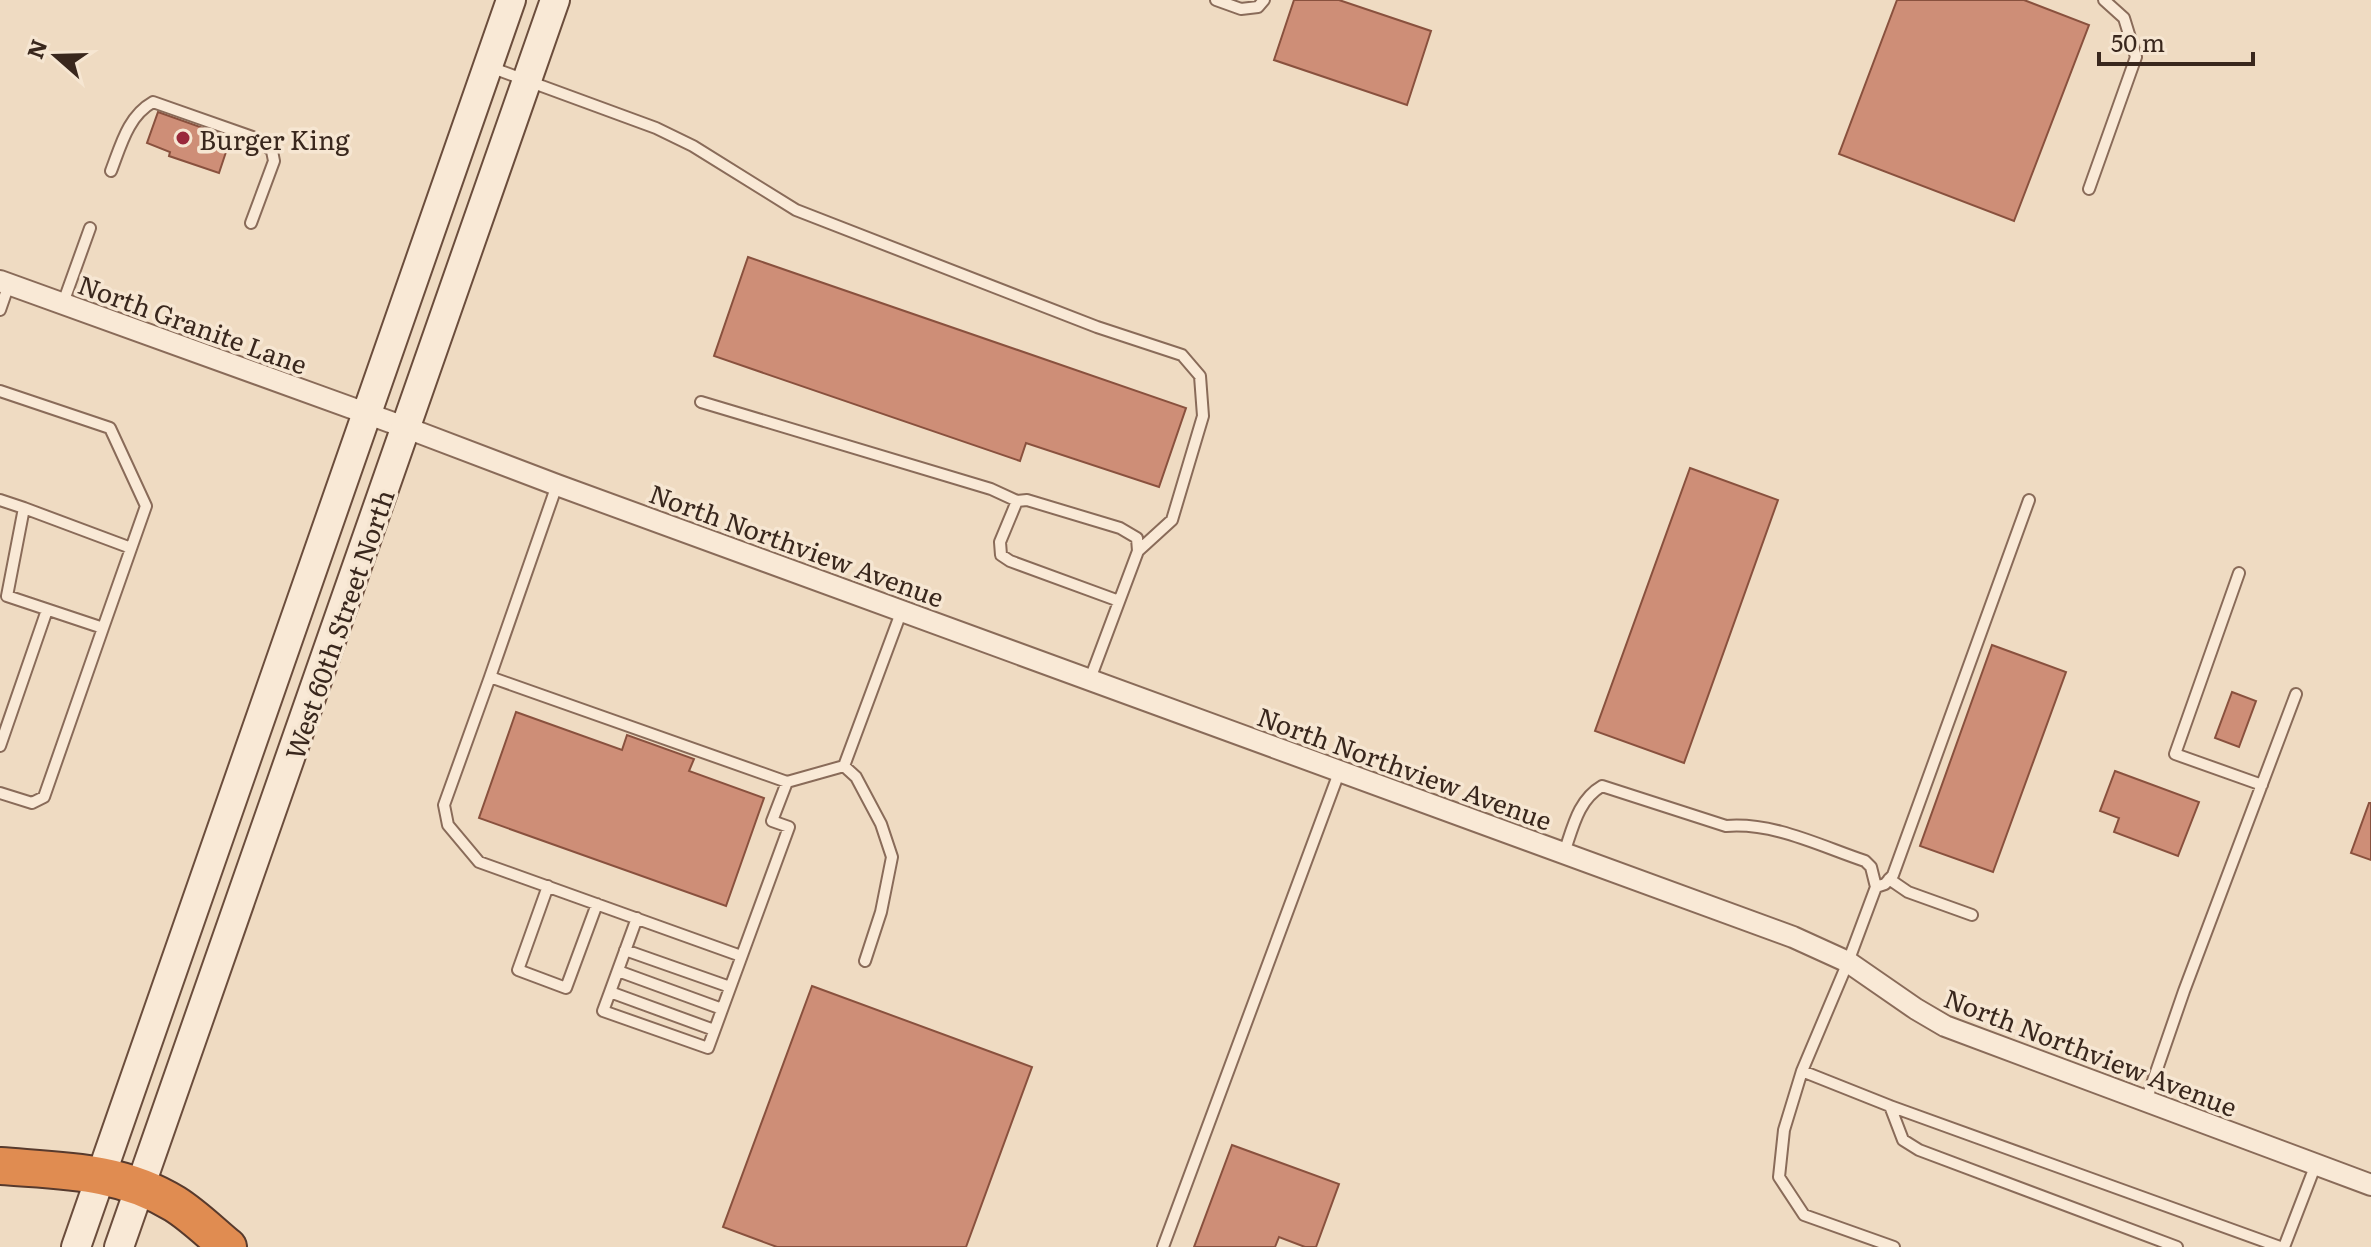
<svg xmlns="http://www.w3.org/2000/svg" width="2371" height="1247" viewBox="0 0 2371 1247" font-family="Literata,serif">
  <rect width="100%" height="100%" fill="#efdbc2"/>
  <path fill="#ce8e77" stroke="#89513e" stroke-width="2" d="M 1294,0 L 1339,0 L 1431,31 L 1407,105 L 1274,60 Z
    M 1897,0 L 2024,0 L 2089,25 L 2014,221 L 1839,154 Z
    M 158,112 L 220,134 L 214,148 L 226,152 L 219,173 L 169,156 L 170,152 L 147,143 Z
    M 748,257 L 1186,408 L 1159,487 L 1026,443 L 1020,461 L 714,356 Z
    M 1690,468 L 1778,500 L 1684,763 L 1595,731 Z
    M 1992,645 L 2066,672 L 1993,872 L 1920,846 Z
    M 2232,692 L 2256,701 L 2239,747 L 2215,738 Z
    M 516,712 L 622,750 L 627,735 L 694,759 L 689,771 L 764,798 L 726,906 L 479,818 Z
    M 2115,771 L 2199,802 L 2178,856 L 2114,832 L 2119,818 L 2100,811 Z
    M 2369,803 L 2371,803 L 2371,860 L 2351,853 Z
    M 812,986 L 1032,1067 L 966,1247 L 777,1247 L 723,1227 Z
    M 1232,1145 L 1339,1184 L 1316,1247 L 1305,1247 L 1279,1237 L 1275,1247 L 1194,1247 Z"/>
  <g fill="none" stroke-linecap="round" stroke-linejoin="round">
    <g stroke="#896b59" stroke-width="14">
      <path id="service" d="M 1216,0 L 1241,9 L 1258,7 L 1264,0
        M 490,67 L 656,128 L 693,146 L 796,210 L 1097,327 L 1182,355 L 1200,376 L 1203,416 L 1172,520 L 1138,551
        M 111,171 C 121,145 128,116 153,102 L 258,139 L 272,151 L 274,161 L 251,223
        M 2089,189 L 2136,57 L 2124,18 L 2104,0
        M 63,303 L 90,228
        M 0,310 L 9,284
        M 0,391 L 110,428 L 146,506 L 103,628
        M 701,402 L 991,489 L 1017,501
        M 557,485 L 490,677 L 787,782 L 844,766 L 902,610
        M 0,500 L 24,508 L 7,596 L 103,628 L 44,797 L 32,803 L 0,793
        M 24,508 L 131,548
        M 2239,573 L 2175,754 L 2262,785
        M 490,677 L 444,805 L 448,825 L 479,862 L 741,956
        M 1090,679 L 1138,551 L 1137,538 L 1120,528 L 1027,500 L 1017,501 L 1000,542 L 1001,555 L 1010,561 L 1119,601
        M 0,746 L 47,610
        M 844,766 L 856,777 L 881,824 L 892,857 L 881,912 L 865,961
        M 1564,853 C 1573,827 1578,800 1602,786 L 1726,826 C 1774,822 1820,846 1865,861 L 1871,867 L 1876,887 L 1848,962 L 1802,1071 L 1784,1130 L 1779,1177 L 1804,1215 L 1894,1247
        M 1889,879 L 1908,892 L 1972,915
        M 548,886 L 518,970 L 566,988 L 597,904
        M 1876,887 L 1885,884 L 1893,875 L 2029,500
        M 637,918 L 610,992 L 714,1030
        M 625,950 L 730,987
        M 618,971 L 722,1009
        M 610,992 L 603,1011 L 708,1048 L 789,827 L 772,821 L 787,782
        M 1802,1071 L 1890,1106 L 2280,1247
        M 2146,1101 L 2184,991 L 2296,694
        M 1890,1106 L 1903,1140 L 1919,1150 L 2177,1247
        M 1163,1247 L 1340,770
        M 2284,1247 L 2316,1164"/>
    </g>
    <g stroke="#896b59" stroke-width="24">
      <path id="minor" d="M 0,281 L 407,428 L 557,485 L 1793,937 L 1848,962 L 1916,1009 L 1945,1026 L 2371,1185"/>
    </g>
    <g stroke="#6b4d3c" stroke-width="32">
      <path id="secondary" d="M 76,1247 L 511,0
        M 119,1247 L 555,0"/>
    </g>
    <g stroke="#573a2d" stroke-width="40">
      <path id="motorway" d="M 0,1166 C 62,1171 120,1170 175,1204 C 194,1216 211,1233 228,1247"/>
    </g>
    <use href="#service" stroke="#f9e9d6" stroke-width="10"/>
    <use href="#minor" stroke="#f9e9d6" stroke-width="20"/>
    <use href="#secondary" stroke="#f9e9d6" stroke-width="28"/>
    <use href="#motorway" stroke="#e08c51" stroke-width="36"/>
  </g>
  <circle fill="#99283a" stroke="#f6e6d2" stroke-width="3" cx="183" cy="138" r="8"/>
  <g text-anchor="middle" dominant-baseline="central" stroke-width="7" stroke-linejoin="round" paint-order="stroke">
    <g font-size="26" fill="#39271d" stroke="#f6e6d2" text-anchor="start">
      <text x="199" y="138">Burger King</text>
    </g>
    <g font-size="26" fill="#39271d" stroke="#f6e6d2">
      <text transform="translate(193 323) rotate(20)">North Granite Lane</text>
      <text transform="translate(797 544) rotate(20)">North Northview Avenue</text>
      <text transform="translate(338 624) rotate(-71)">West 60th Street North</text>
      <text transform="translate(1405 767) rotate(20)">North Northview Avenue</text>
      <text transform="translate(2091 1051) rotate(21)">North Northview Avenue</text>
    </g>
  </g>
  <g transform="translate(56 56) rotate(290)" stroke="#f6e6d2" stroke-width="6" paint-order="stroke">
  <path d="M0-6L14 30L0 20L-14 30Z" fill="#39271d"/>
  <text y="-12" font-size="22" font-weight="bold" text-anchor="middle" fill="#39271d">N</text>
  </g>
  <path d="M2099 52v12h154v-12" fill="none" stroke="#39271d" stroke-width="4"/>
  <text x="2111" y="52" font-size="24" fill="#39271d" stroke="#f6e6d2" stroke-width="6" paint-order="stroke">50 m</text>
</svg>
